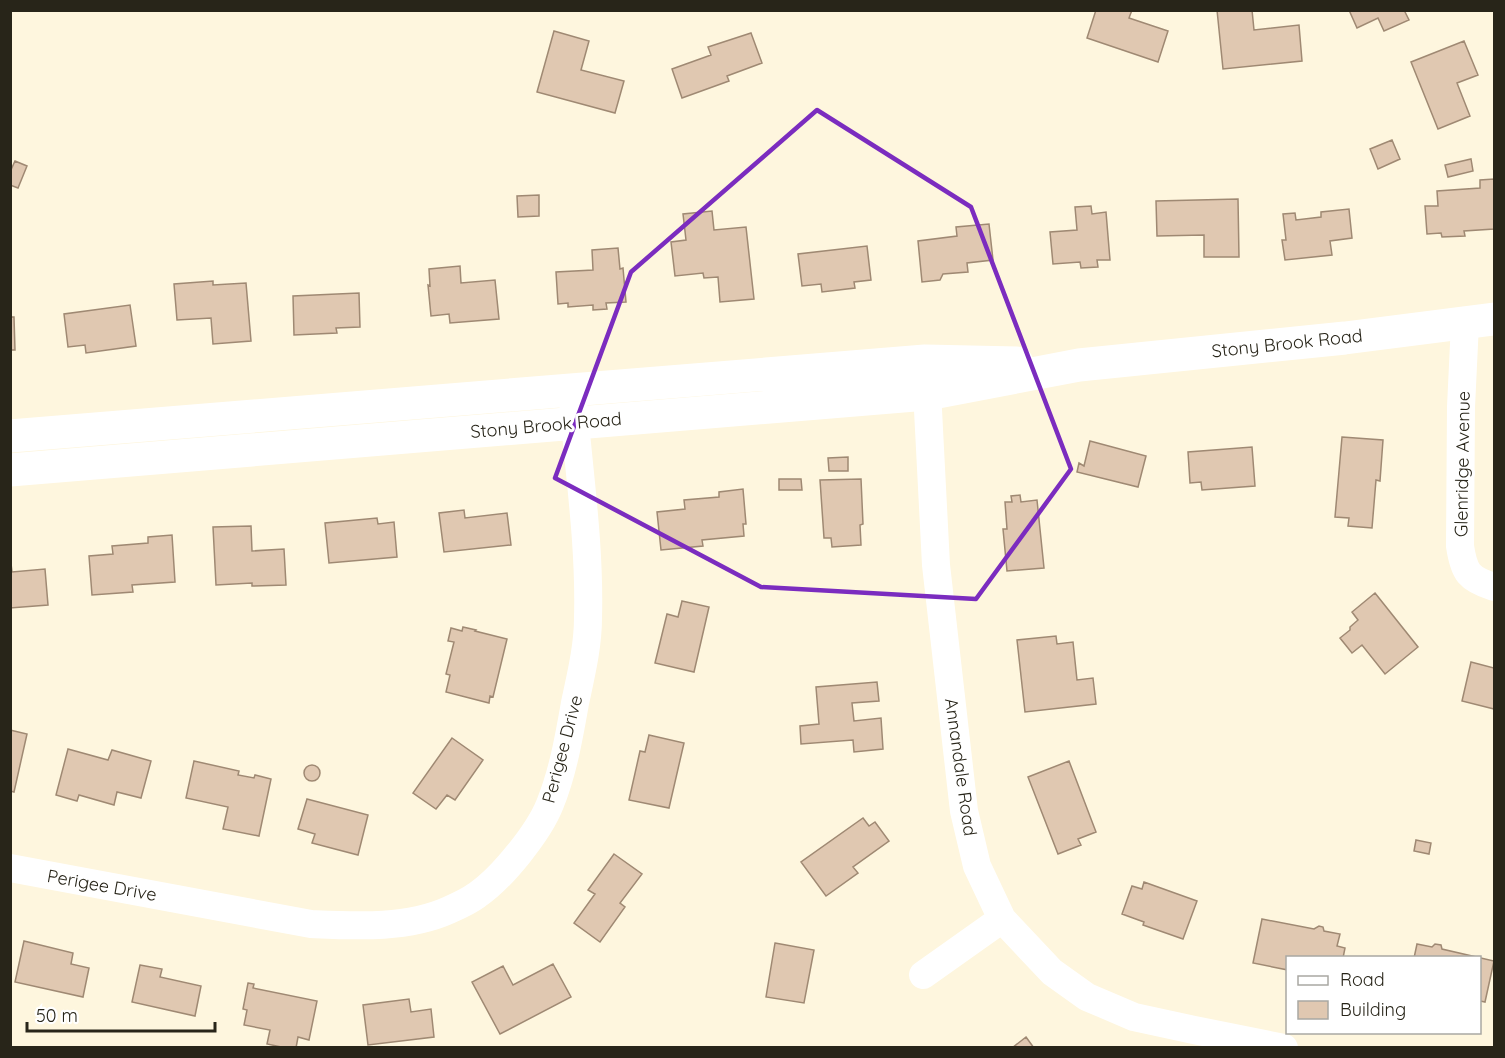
<svg xmlns="http://www.w3.org/2000/svg" width="1505" height="1058" viewBox="0 0 1505 1058" font-family="Quicksand,sans-serif">
  <rect width="100%" height="100%" fill="#fef6de"/>
  <path fill="#e0c8b1" stroke="#9f8973" stroke-width="1.5" d="M 1096,10 L 1132,10 L 1129,18 L 1168,31 L 1158,62 L 1087,38 Z
    M 1217,10 L 1252,10 L 1254,30 L 1299,25 L 1302,61 L 1223,69 Z
    M 1349,10 L 1404,10 L 1409,20 L 1384,31 L 1378,18 L 1357,28 Z
    M 554,31 L 589,41 L 581,70 L 624,81 L 615,113 L 537,92 Z
    M 751,33 L 762,63 L 727,76 L 729,81 L 682,98 L 672,69 L 711,55 L 708,47 Z
    M 1464,41 L 1478,75 L 1457,83 L 1470,116 L 1438,129 L 1411,62 Z
    M 1392,140 L 1400,159 L 1378,169 L 1370,149 Z
    M 1471,159 L 1473,171 L 1448,177 L 1445,165 Z
    M 15,161 L 27,166 L 18,188 L 10,185 L 10,172 Z
    M 1494,179 L 1494,229 L 1464,231 L 1465,236 L 1442,237 L 1441,233 L 1427,234 L 1425,206 L 1438,206 L 1437,191 L 1480,188 L 1480,180 Z
    M 539,195 L 539,216 L 518,217 L 517,196 Z
    M 1238,199 L 1239,257 L 1204,257 L 1204,235 L 1157,236 L 1156,201 Z
    M 1091,206 L 1092,214 L 1106,212 L 1110,260 L 1097,260 L 1098,267 L 1081,268 L 1080,262 L 1053,264 L 1050,232 L 1077,230 L 1075,207 Z
    M 1349,209 L 1352,238 L 1330,241 L 1332,255 L 1285,260 L 1282,240 L 1286,240 L 1283,214 L 1295,213 L 1296,220 L 1321,217 L 1321,212 Z
    M 712,211 L 714,230 L 746,227 L 754,299 L 720,302 L 718,277 L 704,278 L 703,273 L 675,276 L 671,242 L 686,240 L 683,214 Z
    M 989,224 L 993,260 L 967,263 L 968,272 L 943,274 L 940,280 L 922,282 L 918,241 L 957,236 L 956,227 Z
    M 867,246 L 871,280 L 854,282 L 855,288 L 822,292 L 821,284 L 802,286 L 798,254 Z
    M 618,248 L 620,269 L 623,268 L 626,302 L 606,303 L 607,309 L 593,310 L 593,305 L 568,307 L 568,303 L 558,304 L 556,272 L 593,270 L 592,250 Z
    M 460,266 L 461,283 L 495,280 L 499,319 L 450,323 L 449,314 L 431,316 L 428,285 L 430,286 L 429,269 Z
    M 213,281 L 213,285 L 246,283 L 251,341 L 213,344 L 211,318 L 177,320 L 174,284 Z
    M 359,293 L 360,327 L 336,328 L 337,333 L 294,335 L 293,296 Z
    M 130,305 L 136,346 L 86,353 L 85,345 L 68,347 L 64,314 Z
    M 10,317 L 14,317 L 15,350 L 10,350 Z
    M 1342,437 L 1383,440 L 1380,481 L 1376,480 L 1372,528 L 1348,526 L 1349,518 L 1335,517 Z
    M 1090,441 L 1146,456 L 1138,487 L 1077,472 L 1079,463 L 1084,466 Z
    M 1252,447 L 1255,486 L 1202,490 L 1201,482 L 1190,483 L 1188,452 Z
    M 848,457 L 848,471 L 829,471 L 828,458 Z
    M 779,479 L 801,479 L 802,490 L 779,490 Z
    M 861,479 L 863,524 L 860,525 L 861,545 L 832,547 L 831,538 L 824,538 L 820,480 Z
    M 743,489 L 746,524 L 743,524 L 744,536 L 702,540 L 703,546 L 661,550 L 657,512 L 685,509 L 684,500 L 719,497 L 719,492 Z
    M 1020,495 L 1021,502 L 1037,500 L 1044,568 L 1007,571 L 1003,529 L 1007,529 L 1005,502 L 1012,502 L 1011,496 Z
    M 464,510 L 465,518 L 507,513 L 511,545 L 444,552 L 439,513 Z
    M 377,518 L 378,524 L 394,522 L 397,557 L 329,563 L 325,523 Z
    M 251,526 L 252,551 L 284,549 L 286,585 L 252,586 L 252,583 L 216,585 L 213,527 Z
    M 172,535 L 175,582 L 132,585 L 133,592 L 92,595 L 89,556 L 113,554 L 112,546 L 148,543 L 148,537 Z
    M 10,555 L 12,572 L 45,569 L 48,605 L 10,608 Z
    M 1375,593 L 1418,647 L 1385,674 L 1362,645 L 1352,653 L 1340,638 L 1350,630 L 1350,627 L 1358,620 L 1352,612 Z
    M 682,601 L 709,607 L 694,672 L 655,663 L 667,614 L 678,617 Z
    M 463,627 L 476,630 L 475,631 L 507,639 L 493,697 L 490,696 L 489,703 L 446,692 L 450,675 L 446,674 L 454,642 L 448,641 L 451,628 L 462,631 Z
    M 1056,636 L 1057,644 L 1073,642 L 1077,680 L 1093,678 L 1096,704 L 1025,712 L 1017,640 Z
    M 1471,662 L 1494,668 L 1494,709 L 1462,701 Z
    M 877,682 L 879,701 L 852,703 L 854,721 L 881,718 L 883,749 L 854,752 L 853,740 L 801,744 L 800,726 L 819,724 L 816,687 Z
    M 10,730 L 27,734 L 14,792 L 10,791 Z
    M 649,735 L 684,743 L 669,808 L 629,800 L 640,751 L 645,752 Z
    M 452,738 L 483,760 L 455,800 L 447,795 L 436,809 L 413,793 Z
    M 68,749 L 108,760 L 112,750 L 151,761 L 141,798 L 117,792 L 114,805 L 79,795 L 77,801 L 56,795 Z
    M 194,761 L 239,771 L 238,775 L 254,778 L 255,775 L 271,779 L 259,836 L 223,829 L 228,807 L 186,798 Z
    M 1069,761 L 1096,832 L 1078,839 L 1081,845 L 1058,854 L 1028,777 Z
    M304 773a8 8 0 1 1 16 0a8 8 0 1 1-16 0Z
    M 307,799 L 368,815 L 358,855 L 312,843 L 315,834 L 298,829 Z
    M 863,818 L 869,826 L 875,822 L 889,841 L 853,867 L 858,873 L 826,896 L 801,862 Z
    M 1416,840 L 1431,843 L 1429,854 L 1414,851 Z
    M 614,854 L 642,874 L 620,903 L 625,907 L 600,942 L 574,923 L 595,894 L 588,890 Z
    M 1144,882 L 1197,901 L 1183,939 L 1143,925 L 1144,922 L 1122,914 L 1132,886 L 1142,889 Z
    M 1262,919 L 1314,929 L 1319,926 L 1323,927 L 1324,931 L 1340,934 L 1337,946 L 1345,948 L 1343,958 L 1288,958 L 1288,970 L 1253,963 Z
    M 24,941 L 73,953 L 71,964 L 89,968 L 83,997 L 15,982 Z
    M 775,943 L 814,950 L 804,1003 L 766,997 Z
    M 1417,944 L 1432,947 L 1435,944 L 1441,945 L 1442,949 L 1494,961 L 1485,1002 L 1480,1001 L 1480,958 L 1414,958 Z
    M 553,964 L 571,997 L 500,1034 L 472,982 L 503,966 L 513,985 Z
    M 140,965 L 162,969 L 160,977 L 201,986 L 195,1016 L 132,1002 Z
    M 248,983 L 254,984 L 253,988 L 317,1001 L 309,1040 L 298,1037 L 296,1048 L 286,1048 L 267,1044 L 270,1030 L 244,1025 L 247,1010 L 243,1009 Z
    M 409,999 L 411,1012 L 431,1009 L 434,1037 L 368,1045 L 363,1005 Z
    M 1026,1037 L 1034,1048 L 1012,1048 Z"/>
  <g fill="none" stroke-linecap="round" stroke-linejoin="round">
    <path stroke="#fff" stroke-width="28" d="M 1465,323 L 1461,407 L 1460,546 C 1464,573 1469,579 1494,587
      M 926,371 L 936,565 L 964,811 L 977,866 L 1002,919 L 1052,972 L 1087,997 L 1134,1017 L 1194,1030 L 1284,1048
      M 10,868 L 311,924 C 356,926 407,929 449,910 C 458,906 469,901 477,895 C 502,878 539,832 550,804 C 563,772 569,737 575,703 C 581,675 588,646 588,618 C 590,545 579,473 573,401
      M 923,975 L 1002,919"/>
    <path stroke="#fff" stroke-width="33" d="M 10,436 L 925,361 L 1017,363
      M 10,470 L 927,394 L 1079,365 L 1345,338 L 1494,319"/>
  </g>
  <path fill="none" stroke="#7b2cbf" stroke-width="4.5" stroke-linejoin="round" d="M 817,110 L 971,207 L 1071,469 L 976,599 L 761,587 L 555,478 L 631,272 Z"/>
  <g text-anchor="middle" dominant-baseline="central" stroke-width="6" stroke-linejoin="round" paint-order="stroke">
    <g font-size="18" fill="#282519" stroke="#fff">
      <text transform="translate(1287 343) rotate(-6)">Stony Brook Road</text>
      <text transform="translate(546 425) rotate(-5)">Stony Brook Road</text>
      <text transform="translate(1462 464) rotate(-89)">Glenridge Avenue</text>
      <text transform="translate(562 749) rotate(-75)">Perigee Drive</text>
      <text transform="translate(961 767) rotate(82)">Annandale Road</text>
      <text transform="translate(102 885) rotate(10)">Perigee Drive</text>
    </g>
  </g>
  <rect width="1505" height="1058" fill="none" stroke="#282519" stroke-width="24"/>
  <rect x="1286" y="956" width="195" height="78" fill="#ffffff" stroke="#a9a8a3" stroke-width="1.5"/>
  <rect x="1298" y="976" width="30" height="9" fill="#ffffff" stroke="#a9a8a3" stroke-width="1.5"/>
  <text x="1340" y="986" font-size="18" fill="#282519">Road</text>
  <rect x="1298" y="1001" width="30" height="18" fill="#e0c8b1" stroke="#a9a8a3" stroke-width="1.5"/>
  <text x="1340" y="1016" font-size="18" fill="#282519">Building</text>
  <path d="M27 1022v9h188v-9" fill="none" stroke="#282519" stroke-width="3"/>
  <text x="36" y="1022" font-size="18" fill="#282519" stroke="#ffffff" stroke-width="4.5" paint-order="stroke">50 m</text>
</svg>
